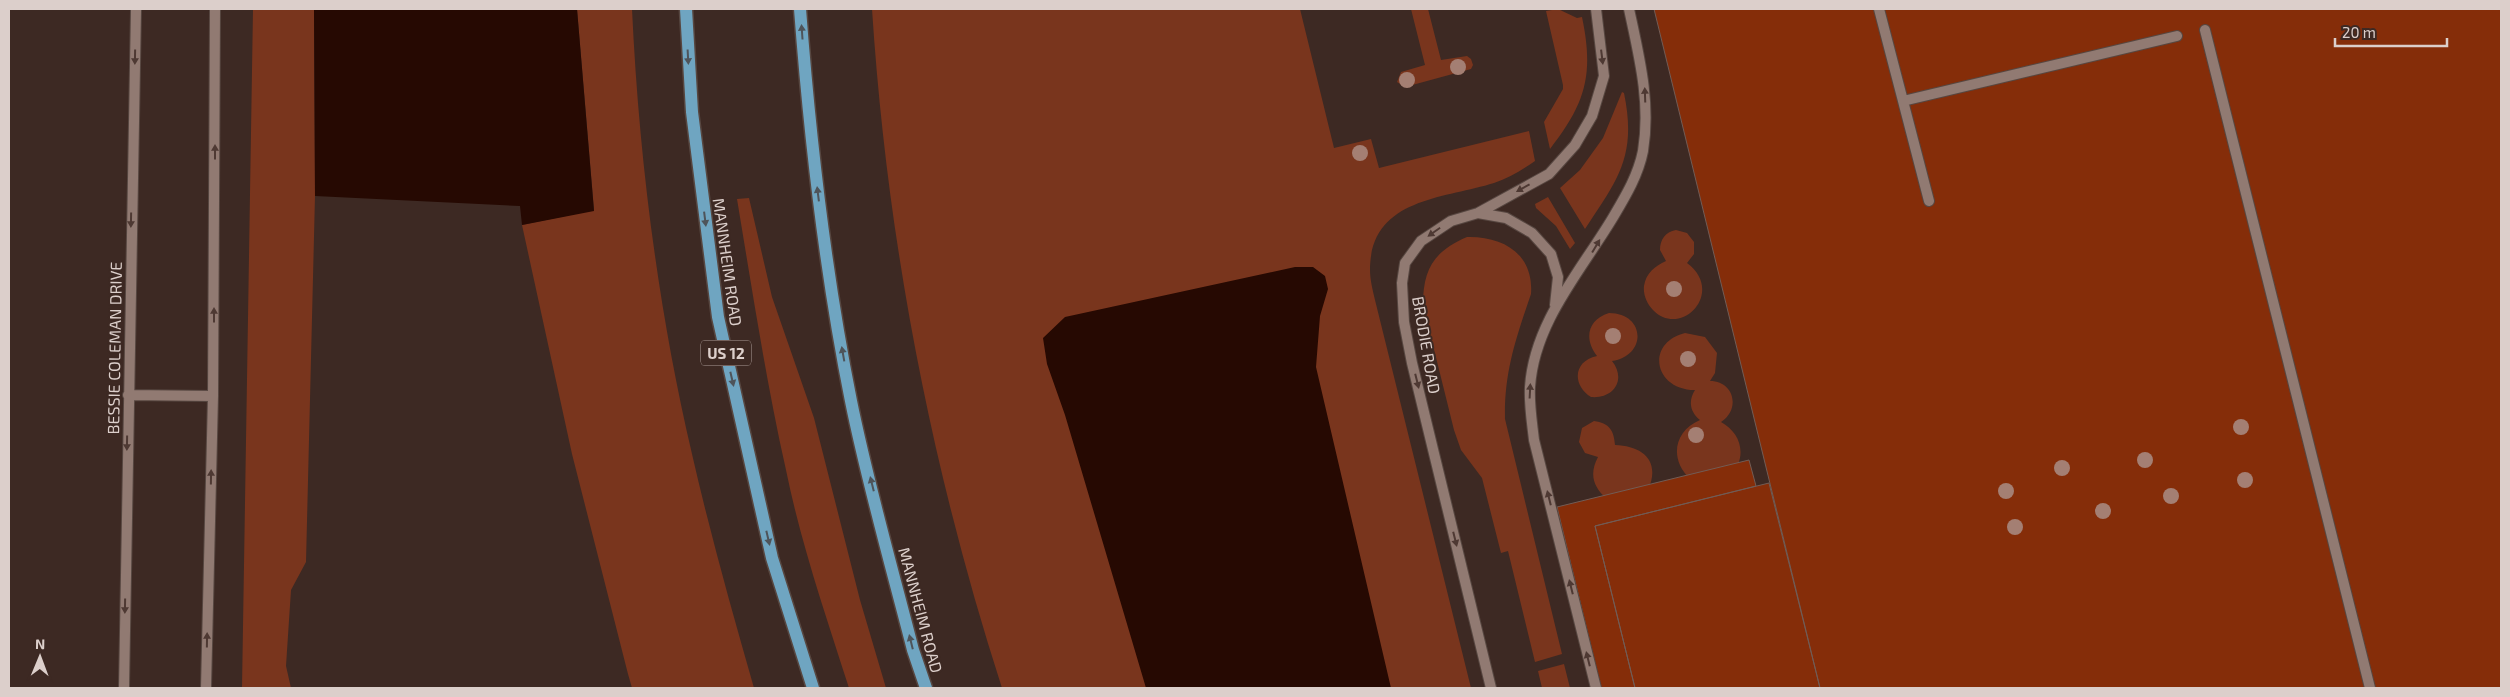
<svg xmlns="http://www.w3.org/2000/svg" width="2510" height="697" viewBox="0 0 2510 697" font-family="'Exo 2',sans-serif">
  <rect width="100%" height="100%" fill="#3d2923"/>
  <path fill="#79351d" d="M 253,9 L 314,9 L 315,196 L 306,562 L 291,590 L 286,666 L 291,688 L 242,688 Z
    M 577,9 L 632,9 C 639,158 658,309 692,454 C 710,533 732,611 754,688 L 632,688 L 628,674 L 572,454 L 522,225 L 594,210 Z
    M 872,9 L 1300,9 L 1334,148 L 1371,139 L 1379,168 L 1529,131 L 1535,161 C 1522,170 1509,178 1494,183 C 1443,199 1370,198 1370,270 C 1370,280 1373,291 1375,300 L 1471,688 L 1002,688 C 931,468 887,240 872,9 Z
    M 1411,9 L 1428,9 L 1441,60 L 1467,56 L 1471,59 L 1473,65 L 1471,69 L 1405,87 L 1397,82 L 1401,72 L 1425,65 Z
    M 1558,9 L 1577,18 L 1582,17 C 1594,74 1586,103 1550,149 L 1544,122 L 1563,89 L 1563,85 L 1546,11 Z
    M 1622,92 L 1624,93 C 1637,156 1618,179 1585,229 L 1560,188 L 1580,170 L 1603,138 Z
    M 1548,197 L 1575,243 L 1570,249 L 1556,226 L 1536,208 L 1535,204 Z
    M 749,198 L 772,297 L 814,418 L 860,600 L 886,688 L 849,688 C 826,616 801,544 786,470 C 766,381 752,289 737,199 Z
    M 1676,230 L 1687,233 L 1694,242 L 1694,254 L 1687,263 C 1726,292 1681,339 1653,310 C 1647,304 1643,295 1644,286 C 1646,273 1655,266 1666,261 L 1660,250 C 1660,240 1665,232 1676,230 Z
    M 1467,237 C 1503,236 1534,254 1531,294 C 1516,338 1504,372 1505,419 L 1562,654 L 1535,662 L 1508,551 L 1501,553 L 1482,478 L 1461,450 L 1454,430 L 1423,305 C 1423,269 1434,251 1467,237 Z
    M 1609,313 C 1645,313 1648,355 1612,361 C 1627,380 1613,399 1591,397 C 1572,385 1573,361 1597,356 C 1584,339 1587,320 1609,313 Z
    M 1685,333 L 1705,337 L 1717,353 L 1715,373 L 1710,381 C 1734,381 1741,409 1721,422 C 1737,431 1745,447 1738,465 L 1690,479 C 1669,459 1674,431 1700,420 C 1690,412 1688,401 1695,390 C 1654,390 1645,343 1685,333 Z
    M 1594,421 C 1609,423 1614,430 1615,445 C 1643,446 1661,461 1648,490 L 1607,499 C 1593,487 1589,474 1598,457 L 1585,453 L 1579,442 L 1582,428 Z
    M 1564,664 L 1570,688 L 1542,688 L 1538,671 Z"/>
  <path fill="#260902" d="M 314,9 L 577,9 L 594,211 L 522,225 L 520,206 L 315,196 Z
    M 1295,267 L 1313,267 L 1325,276 L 1328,289 L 1320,316 L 1316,367 L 1391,688 L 1146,688 L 1065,415 L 1047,364 L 1043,338 L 1065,317 Z"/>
  <path fill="#852d09" stroke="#725c55" d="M 1654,9 L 2501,9 L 2501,688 L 1820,688 Z
    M 1749,460 L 1756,486 L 1595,526 L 1635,688 L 1601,688 L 1557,507 Z
    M 1769,483 L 1820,688 L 1635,688 L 1595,526 Z"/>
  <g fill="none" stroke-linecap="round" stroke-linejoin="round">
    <g stroke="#574741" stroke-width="12">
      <path id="service" d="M 1879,9 L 1903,101 L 2177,36
        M 2205,30 L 2370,688
        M 1903,101 L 1929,201
        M 1478,213 L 1506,218 L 1532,233 L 1551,254 L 1558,277 L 1555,305
        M 1491,688 L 1412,363 L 1404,322 L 1402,283 L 1405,263 L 1421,241 L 1451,221 L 1478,213 L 1549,174 L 1575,145 L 1592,116 L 1604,76 L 1596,9
        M 1596,688 L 1534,440 C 1532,422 1529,405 1530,387 C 1534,323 1580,272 1612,219 C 1625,197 1638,176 1643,151 C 1651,102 1639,56 1629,9"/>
    </g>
    <g stroke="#574741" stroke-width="12">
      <path id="tertiary" d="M 128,395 L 213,396
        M 124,688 L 136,9
        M 206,688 L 213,396 L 215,9"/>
    </g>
    <g stroke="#574741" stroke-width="15">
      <path id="primary" d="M 686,9 L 692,112 L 718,317 L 772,558 L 813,688
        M 800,9 C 810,140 825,272 851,401 C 868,485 892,568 913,650 L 926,688"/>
    </g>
    <use href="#service" stroke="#917a72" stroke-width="10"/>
    <use href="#tertiary" stroke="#917a72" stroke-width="10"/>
    <use href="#primary" stroke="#6fa5c1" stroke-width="12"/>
  </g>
  <g fill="#a47f73">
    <circle cx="1458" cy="67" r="8"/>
    <circle cx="1407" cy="80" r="8"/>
    <circle cx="1360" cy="153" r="8"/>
    <circle cx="1674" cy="289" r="8"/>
    <circle cx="1613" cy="336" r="8"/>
    <circle cx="1688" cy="359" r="8"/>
    <circle cx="2241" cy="427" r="8"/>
    <circle cx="1696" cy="435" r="8"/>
    <circle cx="2145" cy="460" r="8"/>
    <circle cx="2062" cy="468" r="8"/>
    <circle cx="2245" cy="480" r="8"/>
    <circle cx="2006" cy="491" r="8"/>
    <circle cx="2171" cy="496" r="8"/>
    <circle cx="2103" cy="511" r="8"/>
    <circle cx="2015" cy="527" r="8"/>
  </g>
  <defs><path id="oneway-solid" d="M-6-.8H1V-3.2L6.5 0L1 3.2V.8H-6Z" transform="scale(1.25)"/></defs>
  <g fill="#4e545a">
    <use href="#oneway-solid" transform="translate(802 32) rotate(-94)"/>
    <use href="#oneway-solid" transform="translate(688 57) rotate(87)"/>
    <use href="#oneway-solid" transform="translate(818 194) rotate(-97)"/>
    <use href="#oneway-solid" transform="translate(705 219) rotate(83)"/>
    <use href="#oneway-solid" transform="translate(843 354) rotate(-100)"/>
    <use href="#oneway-solid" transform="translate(732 379) rotate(77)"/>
    <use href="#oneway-solid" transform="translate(872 484) rotate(-104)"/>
    <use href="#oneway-solid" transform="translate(768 538) rotate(77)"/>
    <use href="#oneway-solid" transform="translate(911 642) rotate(-104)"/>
  </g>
  <g fill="#4e3933">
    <use href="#oneway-solid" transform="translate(135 57) rotate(91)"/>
    <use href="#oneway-solid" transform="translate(1602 57) rotate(83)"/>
    <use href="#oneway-solid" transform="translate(1645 95) rotate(-92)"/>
    <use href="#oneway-solid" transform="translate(215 152) rotate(-90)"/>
    <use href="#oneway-solid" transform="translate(1523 188) rotate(151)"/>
    <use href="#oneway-solid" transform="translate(131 220) rotate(91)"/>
    <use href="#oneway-solid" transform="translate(1434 232) rotate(145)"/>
    <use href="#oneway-solid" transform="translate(1596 246) rotate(-59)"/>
    <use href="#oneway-solid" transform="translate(214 315) rotate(-90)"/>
    <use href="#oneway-solid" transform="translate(1417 381) rotate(76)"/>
    <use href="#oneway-solid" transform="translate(1530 391) rotate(-87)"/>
    <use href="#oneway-solid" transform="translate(127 443) rotate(91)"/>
    <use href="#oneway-solid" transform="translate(211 477) rotate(-89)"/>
    <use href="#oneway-solid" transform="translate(1549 498) rotate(-104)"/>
    <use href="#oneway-solid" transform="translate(1455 539) rotate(76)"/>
    <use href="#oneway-solid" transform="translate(1571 587) rotate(-104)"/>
    <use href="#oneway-solid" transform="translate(125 606) rotate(91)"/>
    <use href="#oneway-solid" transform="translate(207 640) rotate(-89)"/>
    <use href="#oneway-solid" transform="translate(1588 659) rotate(-104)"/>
  </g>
  <g text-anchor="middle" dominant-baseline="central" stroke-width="4" stroke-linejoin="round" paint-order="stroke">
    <rect fill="#3d2923" stroke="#ac9d99" stroke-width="1" x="701" y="340.5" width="50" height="25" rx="4"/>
    <g font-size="15" font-weight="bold" fill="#dccfcb">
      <text x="726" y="353">US 12</text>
    </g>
    <g font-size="16" fill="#dccfcb" stroke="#3d2923">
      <text transform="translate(728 262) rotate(82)">MANNHEIM ROAD</text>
      <text transform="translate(1427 345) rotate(80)">BRODIE ROAD</text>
      <text transform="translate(114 348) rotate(-89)">BESSIE COLEMAN DRIVE</text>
      <text transform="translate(921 610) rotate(75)">MANNHEIM ROAD</text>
    </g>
  </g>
  <rect width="2510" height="697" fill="none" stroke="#dccfcb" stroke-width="20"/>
  <g transform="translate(40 657) rotate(1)" stroke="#3d2923" stroke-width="4" paint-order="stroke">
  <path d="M0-4L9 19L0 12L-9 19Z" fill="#dccfcb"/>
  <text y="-8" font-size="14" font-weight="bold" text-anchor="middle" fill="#dccfcb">N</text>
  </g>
  <path d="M2335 38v8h112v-8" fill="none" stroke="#dccfcb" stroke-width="2.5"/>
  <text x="2342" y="38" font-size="15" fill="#dccfcb" stroke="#3d2923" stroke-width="4" paint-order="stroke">20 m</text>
</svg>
